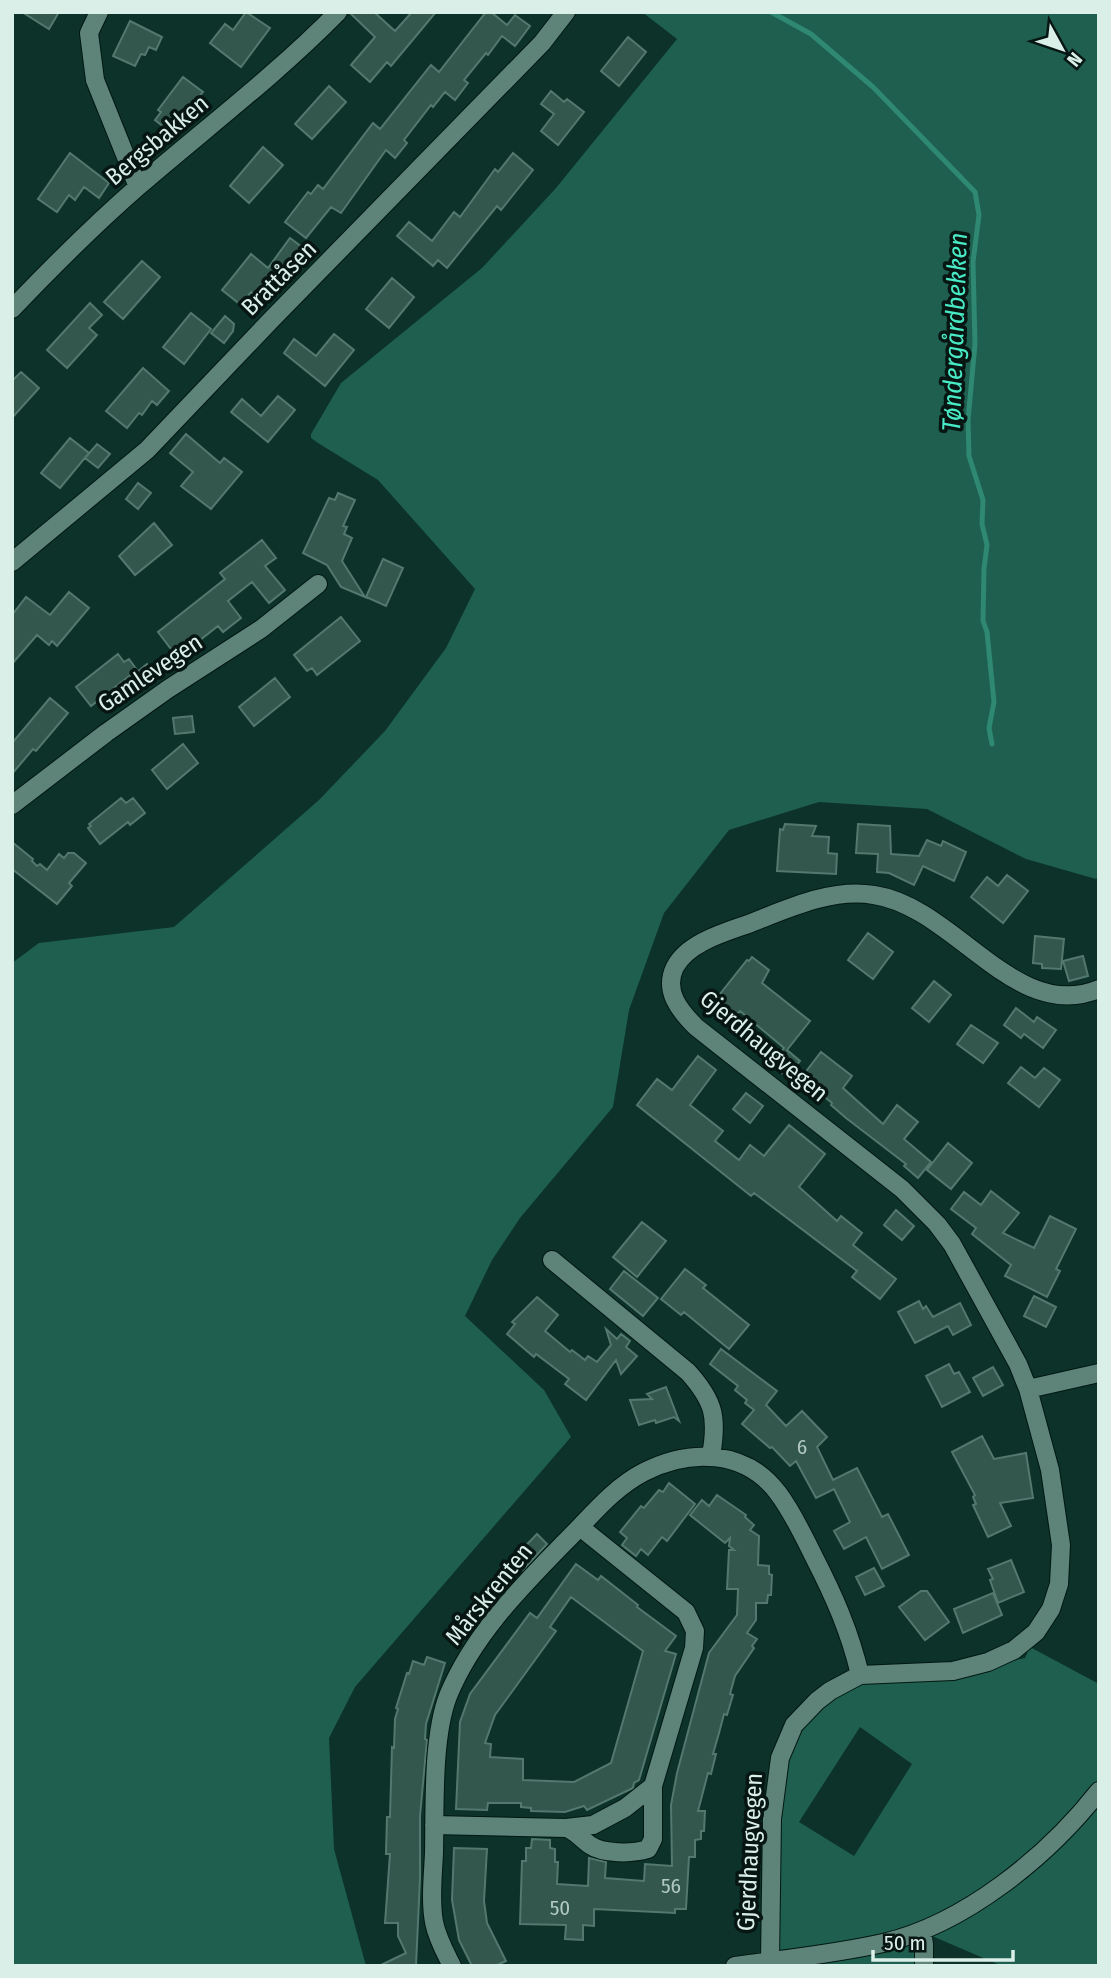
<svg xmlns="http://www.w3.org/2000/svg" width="1111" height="1978" viewBox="0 0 1111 1978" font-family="'Fira Sans Condensed',sans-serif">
  <rect width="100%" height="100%" fill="#0c3229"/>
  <path fill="#1f5f4f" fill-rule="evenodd" d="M 642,12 L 1099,12 L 1099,877 L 1096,879 L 1026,859 L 927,809 L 819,802 L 729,830 L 664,913 L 629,1010 L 613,1107 L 520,1218 L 492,1260 L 465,1316 L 544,1390 L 571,1437 L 355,1687 L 329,1738 L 334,1849 L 366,1966 L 12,1966 L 12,963 L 39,943 L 174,927 L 319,800 L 385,731 L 446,648 L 475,589 L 378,480 L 318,443 L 311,438 L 311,434 L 341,383 L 482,268 L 556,188 L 677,39 Z
    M 1030,1647 L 1099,1684 L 1099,1966 L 1002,1966 L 932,1936 L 919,1966 L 750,1966 L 764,1952 L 766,1836 L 796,1714 L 829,1680 L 942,1673 L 1025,1658 ZM 860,1727 L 912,1764 L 854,1856 L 799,1822 Z"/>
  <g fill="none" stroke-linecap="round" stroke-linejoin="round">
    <path stroke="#2e8872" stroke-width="5" d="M 771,12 L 811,34 L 873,87 L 975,192 L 979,215 L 973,262 L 975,344 L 968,420 L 969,456 L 983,500 L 982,524 L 987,545 L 984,569 L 983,621 L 987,632 L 994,702 L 989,728 L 992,744"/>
  </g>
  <path fill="#33574d" stroke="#53786d" stroke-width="2" fill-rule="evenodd" d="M 22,12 L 59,12 L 49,29 Z
    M 246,12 L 270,28 L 241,67 L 210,43 L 225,24 L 233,30 Z
    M 349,12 L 374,12 L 395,31 L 412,12 L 436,12 L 391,66 L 387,62 L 370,82 L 351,65 L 375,37 Z
    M 486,12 L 491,12 L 507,25 L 515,15 L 530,26 L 515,46 L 502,36 L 488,55 L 486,53 L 464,80 L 468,83 L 455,100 L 445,92 L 433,107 L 431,105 L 404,140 L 407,143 L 395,158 L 386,150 L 341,213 L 331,207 L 306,238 L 285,222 L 308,192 L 311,194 L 318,185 L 323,189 L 373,123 L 380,129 L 431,65 L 439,72 Z
    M 130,21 L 162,37 L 156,50 L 149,47 L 145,55 L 141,54 L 135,66 L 113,56 Z
    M 628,37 L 646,52 L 619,86 L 601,71 Z
    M 183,77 L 203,92 L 170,132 L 155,120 L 161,112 L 158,110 Z
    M 329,86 L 346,102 L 312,139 L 295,124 Z
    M 551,91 L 564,102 L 567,99 L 584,112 L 558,145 L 541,131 L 554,114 L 541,104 Z
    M 263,147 L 283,165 L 249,203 L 230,186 Z
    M 70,153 L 109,183 L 99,198 L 84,187 L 75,200 L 69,195 L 57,212 L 38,199 Z
    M 513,153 L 533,170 L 501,210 L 497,206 L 447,268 L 438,260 L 433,266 L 397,236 L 409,222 L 432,241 L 454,212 L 460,217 L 495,169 L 498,172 Z
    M 290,238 L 306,250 L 299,259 L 305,264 L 295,276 L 292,273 L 282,286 L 270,277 L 255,295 L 251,292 L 241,305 L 222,290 L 251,254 L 268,268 Z
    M 142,261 L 160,277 L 123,319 L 104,302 Z
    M 392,278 L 414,297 L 389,328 L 366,309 Z
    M 90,303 L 102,315 L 89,328 L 97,335 L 67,368 L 47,350 Z
    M 191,313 L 211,329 L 184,364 L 163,347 Z
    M 225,316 L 234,324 L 233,331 L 224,343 L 211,333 Z
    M 334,334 L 354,350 L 325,386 L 284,353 L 294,339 L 316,356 Z
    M 143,368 L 169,391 L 157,405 L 152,401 L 142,415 L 139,413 L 127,428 L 106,411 Z
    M 21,372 L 39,388 L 12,418 L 12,381 Z
    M 278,396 L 295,410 L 268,442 L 231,412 L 242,399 L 261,416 Z
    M 186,434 L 220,463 L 224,458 L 242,472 L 211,509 L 181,486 L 193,472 L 170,453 Z
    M 70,438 L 89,453 L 60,488 L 41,473 Z
    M 97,444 L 110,454 L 98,468 L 85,458 Z
    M 138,483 L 151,493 L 138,509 L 126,499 Z
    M 338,493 L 355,500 L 343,526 L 347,527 L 344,534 L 352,538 L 342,561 L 365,597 L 341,587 L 327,565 L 303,553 L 329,498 L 335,500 Z
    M 154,523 L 172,545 L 135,575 L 119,556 Z
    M 262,540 L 276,558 L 265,566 L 285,590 L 269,603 L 252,582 L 228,601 L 241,618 L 223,632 L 218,626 L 195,644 L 191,639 L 174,653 L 158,632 L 225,579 L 220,573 Z
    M 383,559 L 403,568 L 386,606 L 366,597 Z
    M 69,592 L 89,608 L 57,646 L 52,641 L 49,645 L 37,635 L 12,664 L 12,615 L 26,597 L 50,615 Z
    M 341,617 L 360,641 L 317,675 L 312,668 L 307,671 L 294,655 Z
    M 118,654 L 124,662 L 129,659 L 137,670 L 91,706 L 76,687 Z
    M 147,664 L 156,676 L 139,689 L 130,678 Z
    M 275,678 L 290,697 L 254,726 L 239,707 Z
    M 50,698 L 68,713 L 36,751 L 33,749 L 12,774 L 12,743 Z
    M 192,716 L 194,732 L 175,734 L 173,718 Z
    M 183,744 L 198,763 L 167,789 L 152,770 Z
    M 121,798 L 126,803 L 133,798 L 145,813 L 130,825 L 128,822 L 100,844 L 88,828 L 91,826 L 89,824 Z
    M 785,824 L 816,826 L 812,836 L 829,837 L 828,853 L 837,854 L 836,874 L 777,871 L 780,829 L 783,830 Z
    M 858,824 L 890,826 L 891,854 L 919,856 L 927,840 L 941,846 L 943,841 L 966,852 L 954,881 L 923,866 L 914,885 L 889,873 L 877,872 L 878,854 L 856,853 Z
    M 12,842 L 33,859 L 32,861 L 37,866 L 40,864 L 47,870 L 59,854 L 64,858 L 68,853 L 74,853 L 86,863 L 69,883 L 72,886 L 57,904 L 12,869 Z
    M 1007,875 L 1028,891 L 1003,923 L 971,897 L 987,877 L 998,886 Z
    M 868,933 L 893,952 L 873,979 L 848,960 Z
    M 1035,936 L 1064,939 L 1061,969 L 1042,968 L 1042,964 L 1033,963 Z
    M 1083,956 L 1088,976 L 1069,981 L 1063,961 Z
    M 752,957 L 769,970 L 762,983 L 810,1021 L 787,1050 L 800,1061 L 787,1077 L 771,1064 L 784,1048 L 740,1011 L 732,1020 L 712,1004 L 747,960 L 749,961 Z
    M 934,981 L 951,995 L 929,1022 L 912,1008 Z
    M 1016,1008 L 1034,1022 L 1037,1017 L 1056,1030 L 1043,1048 L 1024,1034 L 1021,1038 L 1004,1025 Z
    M 971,1025 L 998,1043 L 983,1063 L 957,1044 Z
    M 821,1052 L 852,1076 L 843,1088 L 883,1124 L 897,1105 L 918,1122 L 904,1139 L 931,1162 L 918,1178 L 904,1166 L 906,1164 L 846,1118 L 831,1105 L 832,1103 L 801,1078 Z
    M 698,1056 L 716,1070 L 690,1105 L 723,1131 L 715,1141 L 739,1160 L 750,1145 L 764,1156 L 789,1125 L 825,1154 L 799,1187 L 837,1221 L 841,1216 L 862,1233 L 853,1245 L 896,1279 L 880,1299 L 852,1277 L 857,1271 L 754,1193 L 751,1196 L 637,1105 L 657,1079 L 672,1090 Z
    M 1021,1067 L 1035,1078 L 1044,1068 L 1060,1080 L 1039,1107 L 1008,1083 Z
    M 746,1093 L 763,1106 L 750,1123 L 733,1109 Z
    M 948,1143 L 972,1163 L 951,1189 L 927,1170 Z
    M 991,1191 L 1019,1213 L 1003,1233 L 1034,1248 L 1050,1216 L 1076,1229 L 1056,1269 L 1060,1271 L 1047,1297 L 1005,1276 L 1011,1265 L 972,1234 L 976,1228 L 951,1209 L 964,1192 L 981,1205 Z
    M 896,1210 L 914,1226 L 902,1240 L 884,1225 Z
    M 642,1222 L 666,1241 L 637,1277 L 613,1257 Z
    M 685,1269 L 706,1285 L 703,1288 L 749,1325 L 729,1349 L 684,1312 L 681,1315 L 661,1299 Z
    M 624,1271 L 658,1298 L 643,1316 L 610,1289 Z
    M 1034,1296 L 1056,1307 L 1046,1327 L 1024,1316 Z
    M 537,1297 L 558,1315 L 545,1331 L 570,1352 L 572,1350 L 585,1360 L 588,1356 L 597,1362 L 611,1345 L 606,1329 L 617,1339 L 621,1334 L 630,1341 L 626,1347 L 637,1356 L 621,1374 L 616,1360 L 586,1400 L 565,1384 L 569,1379 L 536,1354 L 534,1357 L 507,1334 L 515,1324 L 512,1322 Z
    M 919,1301 L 923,1309 L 926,1306 L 933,1317 L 960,1303 L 971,1325 L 953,1335 L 948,1326 L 915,1343 L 898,1312 Z
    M 721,1349 L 777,1391 L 766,1405 L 786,1426 L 802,1411 L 827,1437 L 817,1447 L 833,1480 L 857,1468 L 882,1517 L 888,1514 L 909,1555 L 882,1569 L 866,1537 L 844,1549 L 834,1531 L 850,1522 L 834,1489 L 816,1498 L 796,1461 L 790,1466 L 772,1447 L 770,1448 L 742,1424 L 754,1410 L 745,1403 L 747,1400 L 735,1390 L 738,1386 L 710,1364 Z
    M 949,1364 L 954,1374 L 959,1372 L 970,1392 L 942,1407 L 926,1376 Z
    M 993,1367 L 1003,1385 L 983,1396 L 973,1378 Z
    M 666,1387 L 679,1421 L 674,1417 L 656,1423 L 655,1420 L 639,1425 L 630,1400 L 652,1399 L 647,1394 Z
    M 982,1436 L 994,1459 L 1026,1453 L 1033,1498 L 1000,1503 L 1011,1526 L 988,1537 L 973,1505 L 976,1504 L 973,1497 L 975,1495 L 952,1452 Z
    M 669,1483 L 695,1504 L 667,1541 L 662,1537 L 648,1555 L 641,1549 L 636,1556 L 622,1545 L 627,1538 L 620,1532 L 641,1506 L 644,1508 L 659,1490 L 663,1492 Z
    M 717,1495 L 746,1515 L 745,1517 L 754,1525 L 750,1530 L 759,1536 L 758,1565 L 769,1566 L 769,1574 L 772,1575 L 771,1595 L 768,1595 L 767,1603 L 756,1603 L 756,1620 L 747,1633 L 757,1639 L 752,1646 L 754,1648 L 735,1676 L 730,1694 L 733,1695 L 727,1715 L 724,1714 L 719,1733 L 713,1754 L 716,1754 L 711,1774 L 708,1773 L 698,1811 L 705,1811 L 704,1831 L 701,1831 L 701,1839 L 695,1840 L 695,1857 L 689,1857 L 686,1909 L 675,1909 L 675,1913 L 594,1909 L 594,1926 L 583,1925 L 583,1940 L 565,1939 L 566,1925 L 520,1924 L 522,1861 L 526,1861 L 526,1848 L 531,1848 L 532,1839 L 550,1840 L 550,1848 L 555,1849 L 555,1862 L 558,1862 L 557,1884 L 588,1886 L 589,1858 L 606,1862 L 605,1878 L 644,1881 L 645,1864 L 672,1866 L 671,1805 L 677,1773 L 709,1653 L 737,1615 L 738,1589 L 727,1589 L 729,1550 L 734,1550 L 729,1546 L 730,1538 L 725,1543 L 690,1515 L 702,1500 L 709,1506 Z
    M 537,1534 L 547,1544 L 523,1570 L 512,1560 Z
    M 1011,1560 L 1024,1592 L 998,1603 L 990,1580 L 993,1579 L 988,1569 Z
    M 576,1564 L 598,1580 L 601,1576 L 638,1605 L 637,1607 L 676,1636 L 665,1651 L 676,1654 L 639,1780 L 634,1783 L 633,1788 L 587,1810 L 584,1806 L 565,1812 L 531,1811 L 531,1808 L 521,1807 L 521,1803 L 488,1803 L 487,1810 L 456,1809 L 460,1722 L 470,1694 L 530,1613 L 537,1618 ZM 571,1597 L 643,1651 L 611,1763 L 574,1782 L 523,1780 L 523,1759 L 490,1757 L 491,1744 L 485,1743 L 495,1715 L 556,1631 L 550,1627 Z
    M 874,1568 L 884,1586 L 865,1595 L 856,1577 Z
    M 921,1591 L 927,1591 L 949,1622 L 925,1640 L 899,1607 Z
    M 993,1593 L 1002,1615 L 963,1633 L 954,1609 Z
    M 427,1657 L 445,1663 L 426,1724 L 425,1739 L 427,1740 L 420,1816 L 420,1878 L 416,1966 L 379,1966 L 406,1953 L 398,1936 L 398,1923 L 385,1923 L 390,1854 L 386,1854 L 387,1817 L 390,1817 L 392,1747 L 394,1748 L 395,1719 L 398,1709 L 396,1708 L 407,1673 L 409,1674 L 413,1661 L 424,1665 Z
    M 454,1848 L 487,1849 L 484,1901 L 487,1923 L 506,1961 L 495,1966 L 472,1966 L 459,1940 L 452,1900 Z"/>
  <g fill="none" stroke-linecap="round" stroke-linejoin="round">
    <g stroke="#001812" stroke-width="20">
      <path id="minor" d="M 99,12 L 89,33 L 95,80 L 138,187
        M 12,309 C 53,266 95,224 140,185 C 206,128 276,75 338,12
        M 12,562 L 147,450 L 272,319 L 542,43 L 566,12
        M 12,805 L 106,733 L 168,689 L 261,629 L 318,584
        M 552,1260 L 688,1372 C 714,1401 718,1417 711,1456
        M 1028,1389 L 1099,1373
        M 434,1825 L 566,1828 L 593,1825 L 625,1808 L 653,1786 L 694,1648 L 695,1631 L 686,1612 L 580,1527
        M 566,1828 C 576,1831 581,1839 590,1845 C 603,1854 632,1854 648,1849 L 653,1839 L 653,1786
        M 922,1931 L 924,1944 L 924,1966
        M 770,1961 L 772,1819 L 780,1758 L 794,1725 L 817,1701 L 830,1691 L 860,1675 L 953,1671 L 988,1662 L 1014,1650 L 1036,1632 L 1051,1609 L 1059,1584 L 1061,1545 L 1050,1470 L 1028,1389 L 1018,1364 L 952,1244 L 937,1224 L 902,1189 L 696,1027 C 680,1011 663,991 675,967 C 688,942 726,932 751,923 C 789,908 832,888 874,895 C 955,907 1015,1024 1099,989
        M 452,1966 C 445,1952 437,1938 434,1922 C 430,1900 433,1876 434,1853 C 435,1808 432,1738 448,1696 C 472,1637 518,1590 562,1545 C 589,1519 611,1489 644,1472 C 689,1449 745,1449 778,1493 C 793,1513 803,1535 814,1557 C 834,1596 850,1632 860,1675
        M 735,1966 C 784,1959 835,1954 883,1943 C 965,1924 1048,1856 1099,1791"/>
    </g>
    <use href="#minor" stroke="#5e8378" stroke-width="18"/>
  </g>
  <g text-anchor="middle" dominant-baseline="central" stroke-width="7" stroke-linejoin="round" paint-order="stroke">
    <g font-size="21" fill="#b1c9c2">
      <text x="802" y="1447">6</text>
      <text x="671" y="1886">56</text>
      <text x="560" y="1908">50</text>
    </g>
    <g font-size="24" fill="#dbefe9" stroke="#071612">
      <text transform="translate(157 140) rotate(-40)">Bergsbakken</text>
      <text transform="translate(279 278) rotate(-45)">Brattåsen</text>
      <text transform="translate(150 673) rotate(-34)">Gamlevegen</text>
      <text transform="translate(764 1046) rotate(40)">Gjerdhaugvegen</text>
      <text transform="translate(489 1594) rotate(-51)">Mårskrenten</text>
      <text transform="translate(750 1852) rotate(-87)">Gjerdhaugvegen</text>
    </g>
    <g font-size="26" font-style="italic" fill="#49ebc6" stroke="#071612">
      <text transform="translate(955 332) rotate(-88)">Tøndergårdbekken</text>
    </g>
  </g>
  <rect width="1111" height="1978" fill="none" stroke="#dbefe9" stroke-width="28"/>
  <g transform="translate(1062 49) rotate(130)" stroke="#071612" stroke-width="5" paint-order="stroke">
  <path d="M0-5L12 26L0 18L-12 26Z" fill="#dbefe9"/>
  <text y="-10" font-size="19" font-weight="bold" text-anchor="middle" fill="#dbefe9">N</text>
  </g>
  <path d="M873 1950v10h140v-10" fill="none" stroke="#dbefe9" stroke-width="3.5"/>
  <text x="884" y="1950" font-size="21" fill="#dbefe9" stroke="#071612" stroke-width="5" paint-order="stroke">50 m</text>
</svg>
